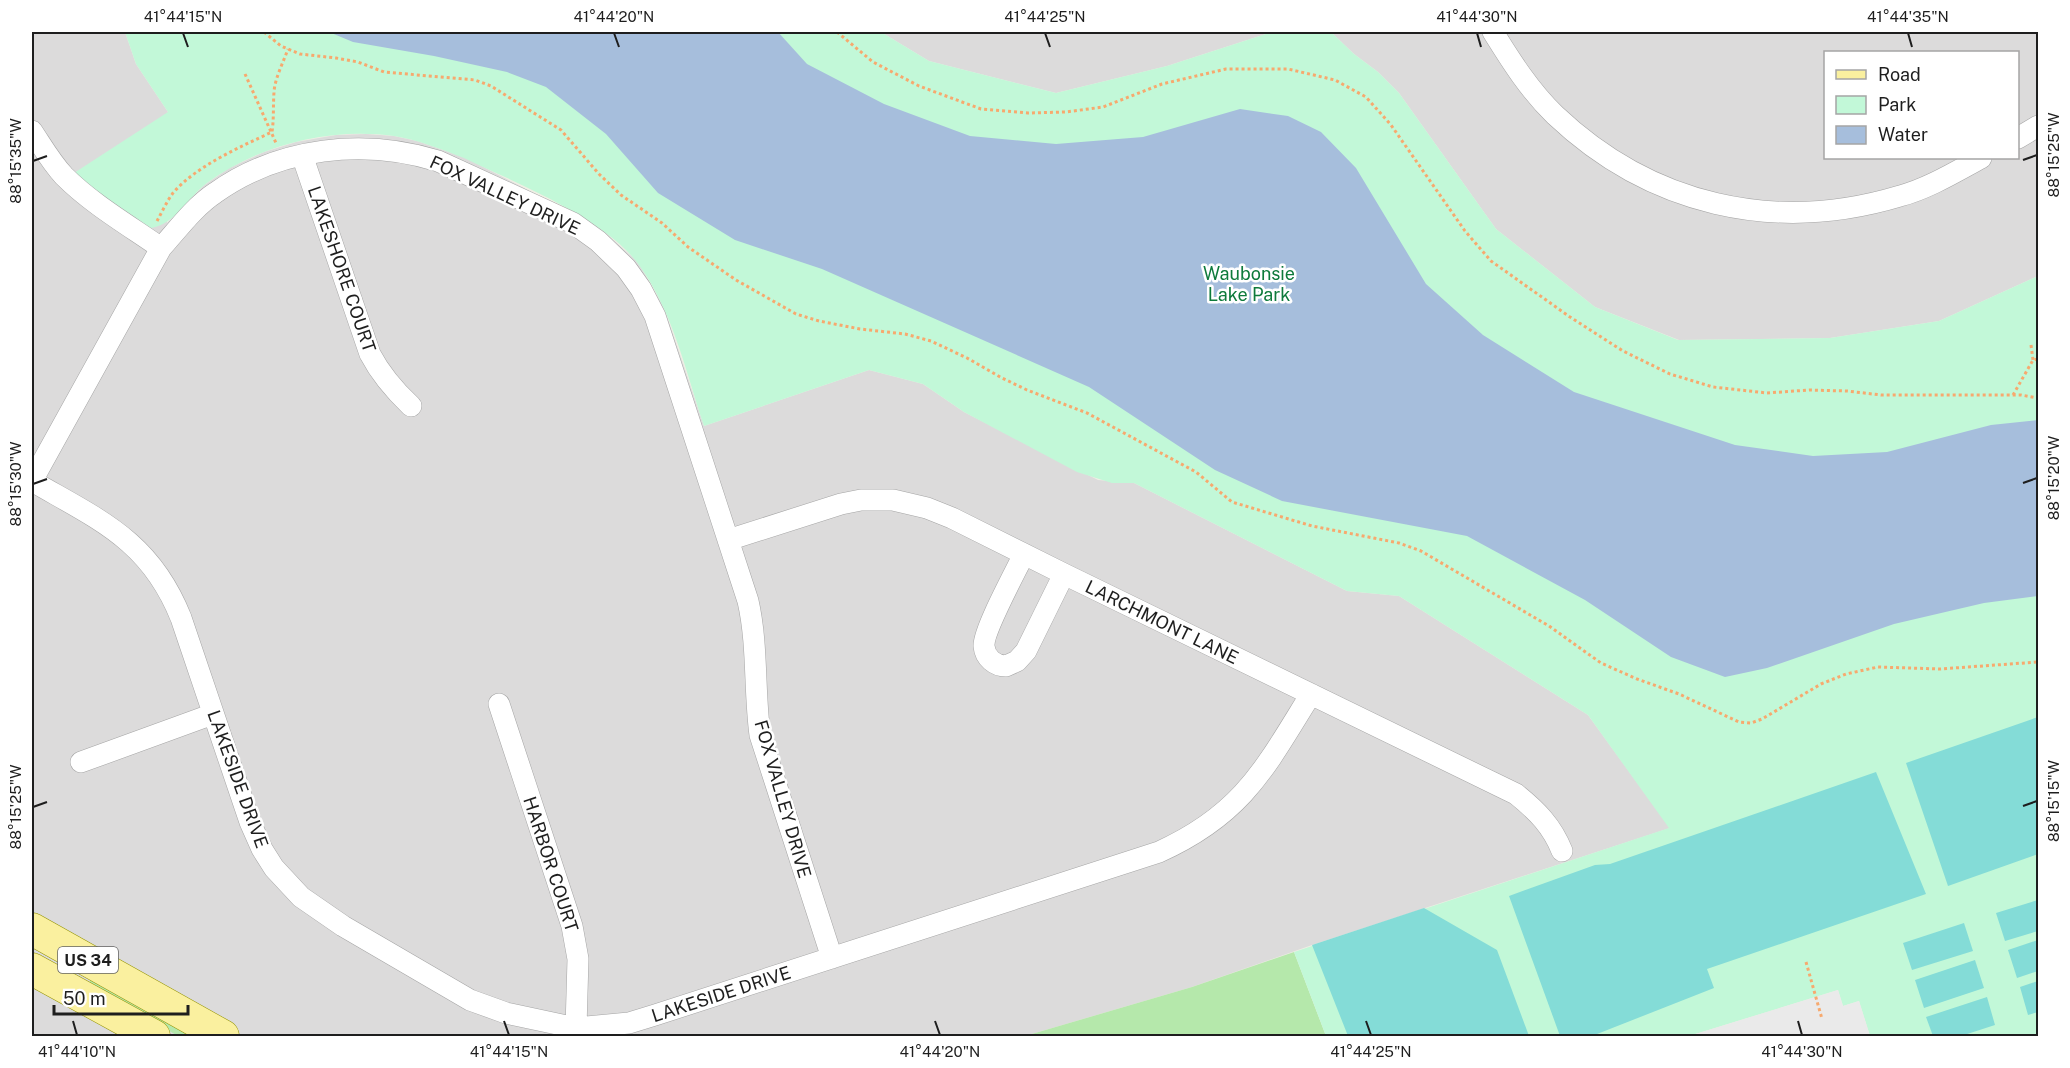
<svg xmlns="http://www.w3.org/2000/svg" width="2070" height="1068" viewBox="0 0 2070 1068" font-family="'Public Sans',sans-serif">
  <rect width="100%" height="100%" fill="#efefe4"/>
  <path fill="#dcdbdb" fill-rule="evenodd" d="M 32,32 L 125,32 L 136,64 L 168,112 L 167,223 L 203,186 L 229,168 L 264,152 L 296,142 L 336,135 L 366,134 L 394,136 L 417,141 L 464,157 L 598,226 L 638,262 L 664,307 L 704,426 L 869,370 L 923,384 L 964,412 L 1098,480 L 1134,483 L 1347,591 L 1399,596 L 1588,715 L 1670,828 L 1312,945 L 1192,987 L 1025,1036 L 32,1036 Z
    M 881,32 L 1272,32 L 1167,66 L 1056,93 L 929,61 Z
    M 1331,32 L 2038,32 L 2038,276 L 1939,321 L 1830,338 L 1679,340 L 1595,307 L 1496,229 L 1399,93 L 1378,72 L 1354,54 ZM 1826,52 L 2018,52 L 2018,158 L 1826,158 Z"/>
  <path fill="#b5e8ab" d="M 1294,952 L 1326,1036 L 1025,1036 L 1192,987 Z
    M 92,978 L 200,1036 L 178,1036 L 88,984 Z"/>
  <path fill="#c2f8d8" d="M 125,32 L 881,32 L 929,61 L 1056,93 L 1167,66 L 1272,32 L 1331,32 L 1354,54 L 1378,72 L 1399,93 L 1496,229 L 1595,307 L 1678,340 L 1830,338 L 1939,321 L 2038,276 L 2038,1036 L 1870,1036 L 1859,1001 L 1843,1006 L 1838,990 L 1689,1036 L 1326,1036 L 1294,952 L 1669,828 L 1588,715 L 1399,596 L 1347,591 L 1134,483 L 1112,483 L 1077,472 L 964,412 L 923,384 L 869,370 L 704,426 C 686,372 673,312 639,265 C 605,218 516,183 464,158 C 441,149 418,140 394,136 C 329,127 259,145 207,183 C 188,197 176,224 151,228 L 91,188 L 74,173 L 168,112 L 136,64 Z"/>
  <path fill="#84dcd7" d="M 2038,717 L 2038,854 L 1948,886 L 1906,763 Z
    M 1876,772 L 1926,894 L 1707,969 L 1714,988 L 1592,1036 L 1560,1036 L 1509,896 L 1595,865 L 1610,864 Z
    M 2038,900 L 2038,931 L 2005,941 L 1996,913 Z
    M 1424,908 L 1497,950 L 1529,1036 L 1348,1036 L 1312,945 Z
    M 1964,923 L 1973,951 L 1912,970 L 1903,943 Z
    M 2038,940 L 2038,971 L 2017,978 L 2008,950 Z
    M 1975,960 L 1984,988 L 1924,1008 L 1915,980 Z
    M 2038,981 L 2038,1012 L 2028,1015 L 2020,987 Z
    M 1987,997 L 1995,1025 L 1961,1036 L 1933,1036 L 1926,1017 Z"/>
  <path fill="#eaeaea" d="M 1838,990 L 1843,1006 L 1859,1001 L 1870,1036 L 1689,1036 Z"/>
  <path fill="#a6bedc" d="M 329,32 L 778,32 L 807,64 L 884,104 L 970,136 L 1056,144 L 1143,137 L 1240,109 L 1288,116 L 1321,132 L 1356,168 L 1426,284 L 1483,335 L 1574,392 L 1735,445 L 1813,456 L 1887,452 L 1991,425 L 2038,420 L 2038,596 L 1984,603 L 1894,624 L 1767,668 L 1725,677 L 1671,657 L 1585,600 L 1467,536 L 1282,501 L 1215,470 L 1089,387 L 822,269 L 735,240 L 658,193 L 606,134 L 546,87 L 507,72 L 434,56 L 353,42 Z"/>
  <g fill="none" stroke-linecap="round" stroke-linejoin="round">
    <g stroke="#a5a5a5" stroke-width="22">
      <path id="street" d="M 1493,32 C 1511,61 1530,91 1555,115 C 1650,205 1774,234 1900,196 C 1929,188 1955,172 1981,158
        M 32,131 C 42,146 51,162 64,176 C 92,204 128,225 161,248
        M 2018,138 L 2038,126
        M 302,155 L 370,354 C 381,375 394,390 411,406
        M 32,481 C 99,520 150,540 181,618 L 250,822 L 262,849 L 274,868 L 301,897 L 343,926 L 470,1000 L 506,1013 L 576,1028 L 629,1023 L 655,1015 L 1159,852 C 1243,814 1265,768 1311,694
        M 32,481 L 161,248 C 178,229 194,207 215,193 C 280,147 364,138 438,161 L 573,223 L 598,241 L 626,268 L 641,289 L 655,316 L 748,601 C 758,645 754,691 760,735 L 832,958
        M 728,540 L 841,504 L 861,500 L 893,500 L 927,508 L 952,518 L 1064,574 L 1516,794 C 1537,811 1552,826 1562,851
        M 1024,554 C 1016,571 983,631 984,646 C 985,658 995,666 1006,666 L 1017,661 L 1026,651 L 1064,574
        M 499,704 L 572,926 L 578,959 L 576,1028
        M 81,762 L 213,714"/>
    </g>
    <g stroke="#959403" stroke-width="33">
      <path id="primary" d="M 32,929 L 223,1036
        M 32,969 L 154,1036"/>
    </g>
    <path stroke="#f7a96e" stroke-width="3" stroke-dasharray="3 3" stroke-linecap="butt" d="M 264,32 L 281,46 L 300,54 L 336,58 L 358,62 L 384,72 L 475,80 L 491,86 L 561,130 L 599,174 L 621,195 L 662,223 L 688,247 L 736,280 L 796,314 L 819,321 L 860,329 L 905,334 L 931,341 L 967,358 L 1002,378 L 1027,390 L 1087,413 L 1196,472 L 1232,502 L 1312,526 L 1399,543 L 1421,551 L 1549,626 L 1601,663 L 1637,679 L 1679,694 L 1739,722 L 1751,723 L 1762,719 L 1821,684 L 1846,674 L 1878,667 L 1940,669 L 2038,662
      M 837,32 L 873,62 L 919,86 L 981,109 L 1028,113 L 1066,112 L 1103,107 L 1162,84 L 1226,69 L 1288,69 L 1335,80 L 1366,97 L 1391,125 L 1465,231 L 1491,261 L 1570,317 L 1623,351 L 1670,374 L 1713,387 L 1767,393 L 1809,390 L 1847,391 L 1881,395 L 2021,395 L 2038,398
      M 245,74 L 276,143
      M 157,221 C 162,212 167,201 173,193 C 196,166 240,147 272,132 C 274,119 273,106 274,92 C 275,78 283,63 288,49
      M 2031,345 L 2033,360
      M 2013,395 L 2033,360 L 2038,359
      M 1806,962 L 1822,1019"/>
    <use href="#street" stroke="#fff" stroke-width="21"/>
    <use href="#primary" stroke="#faf09f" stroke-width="32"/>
  </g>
  <path fill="none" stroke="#1e1e1e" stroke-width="2" d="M 183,33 L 188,47M 614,33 L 619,47M 1045,33 L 1050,47M 1477,33 L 1481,47M 1908,33 L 1912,47M 2023,160 L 2037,155M 33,161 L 47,156M 2023,483 L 2037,478M 33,484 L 47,479M 2023,806 L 2037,801M 33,807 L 47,802M 73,1021 L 77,1035M 504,1021 L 509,1035M 935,1021 L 940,1035M 1366,1021 L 1371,1035M 1798,1021 L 1802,1035"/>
  <g text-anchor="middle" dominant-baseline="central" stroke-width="5" stroke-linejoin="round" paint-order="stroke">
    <rect fill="#fff" stroke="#626262" stroke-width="1.5" x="58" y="947" width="60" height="26" rx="4.5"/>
    <g font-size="16" font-weight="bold" fill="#1e1e1e">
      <text x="88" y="960">US 34</text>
    </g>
    <g font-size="18" fill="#1e1e1e" stroke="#fff">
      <text transform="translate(505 195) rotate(25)">FOX VALLEY DRIVE</text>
      <text transform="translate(342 269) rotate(71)">LAKESHORE COURT</text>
      <text transform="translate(1162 622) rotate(26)">LARCHMONT LANE</text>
      <text transform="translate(238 779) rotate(70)">LAKESIDE DRIVE</text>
      <text transform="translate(783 799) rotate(74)">FOX VALLEY DRIVE</text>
      <text transform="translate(551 864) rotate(72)">HARBOR COURT</text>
      <text transform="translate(721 994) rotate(-18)">LAKESIDE DRIVE</text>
    </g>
    <g font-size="18" fill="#0e7a3b" stroke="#fff">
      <text x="1249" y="273">Waubonsie<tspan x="1249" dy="21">Lake Park</tspan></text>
    </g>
  </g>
  <rect width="2070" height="1068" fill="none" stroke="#ffffff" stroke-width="66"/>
  <rect x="1824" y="51" width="195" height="108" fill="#ffffff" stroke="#a5a5a5" stroke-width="1.5"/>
  <rect x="1836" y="70" width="30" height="9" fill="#faf09f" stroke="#a5a5a5" stroke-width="1.5"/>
  <text x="1878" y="81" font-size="18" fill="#1e1e1e">Road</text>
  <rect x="1836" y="96" width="30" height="18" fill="#c2f8d8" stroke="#a5a5a5" stroke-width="1.5"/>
  <text x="1878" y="111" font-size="18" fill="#1e1e1e">Park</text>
  <rect x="1836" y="126" width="30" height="18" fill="#a6bedc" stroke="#a5a5a5" stroke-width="1.5"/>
  <text x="1878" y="141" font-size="18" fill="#1e1e1e">Water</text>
  <path d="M54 1005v9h134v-9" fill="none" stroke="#1e1e1e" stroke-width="3"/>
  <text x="63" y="1005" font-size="18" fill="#1e1e1e" stroke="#ffffff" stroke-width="4.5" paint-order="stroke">50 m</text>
  <rect x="33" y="33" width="2004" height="1002" fill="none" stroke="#1e1e1e" stroke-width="2"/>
  <g font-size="15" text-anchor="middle" fill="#1e1e1e">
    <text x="183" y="22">41°44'15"N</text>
    <text x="614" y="22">41°44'20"N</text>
    <text x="1045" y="22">41°44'25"N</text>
    <text x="1477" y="22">41°44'30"N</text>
    <text x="1908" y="22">41°44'35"N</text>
    <text transform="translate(2054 155) rotate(-90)" y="5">88°15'25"W</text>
    <text transform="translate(16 161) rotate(-90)" y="5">88°15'35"W</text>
    <text transform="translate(2054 478) rotate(-90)" y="5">88°15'20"W</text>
    <text transform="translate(16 484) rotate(-90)" y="5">88°15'30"W</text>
    <text transform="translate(2054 801) rotate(-90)" y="5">88°15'15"W</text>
    <text transform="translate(16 807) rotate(-90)" y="5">88°15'25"W</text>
    <text x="77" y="1057">41°44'10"N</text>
    <text x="509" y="1057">41°44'15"N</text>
    <text x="940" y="1057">41°44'20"N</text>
    <text x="1371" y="1057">41°44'25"N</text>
    <text x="1802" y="1057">41°44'30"N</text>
  </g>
</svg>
